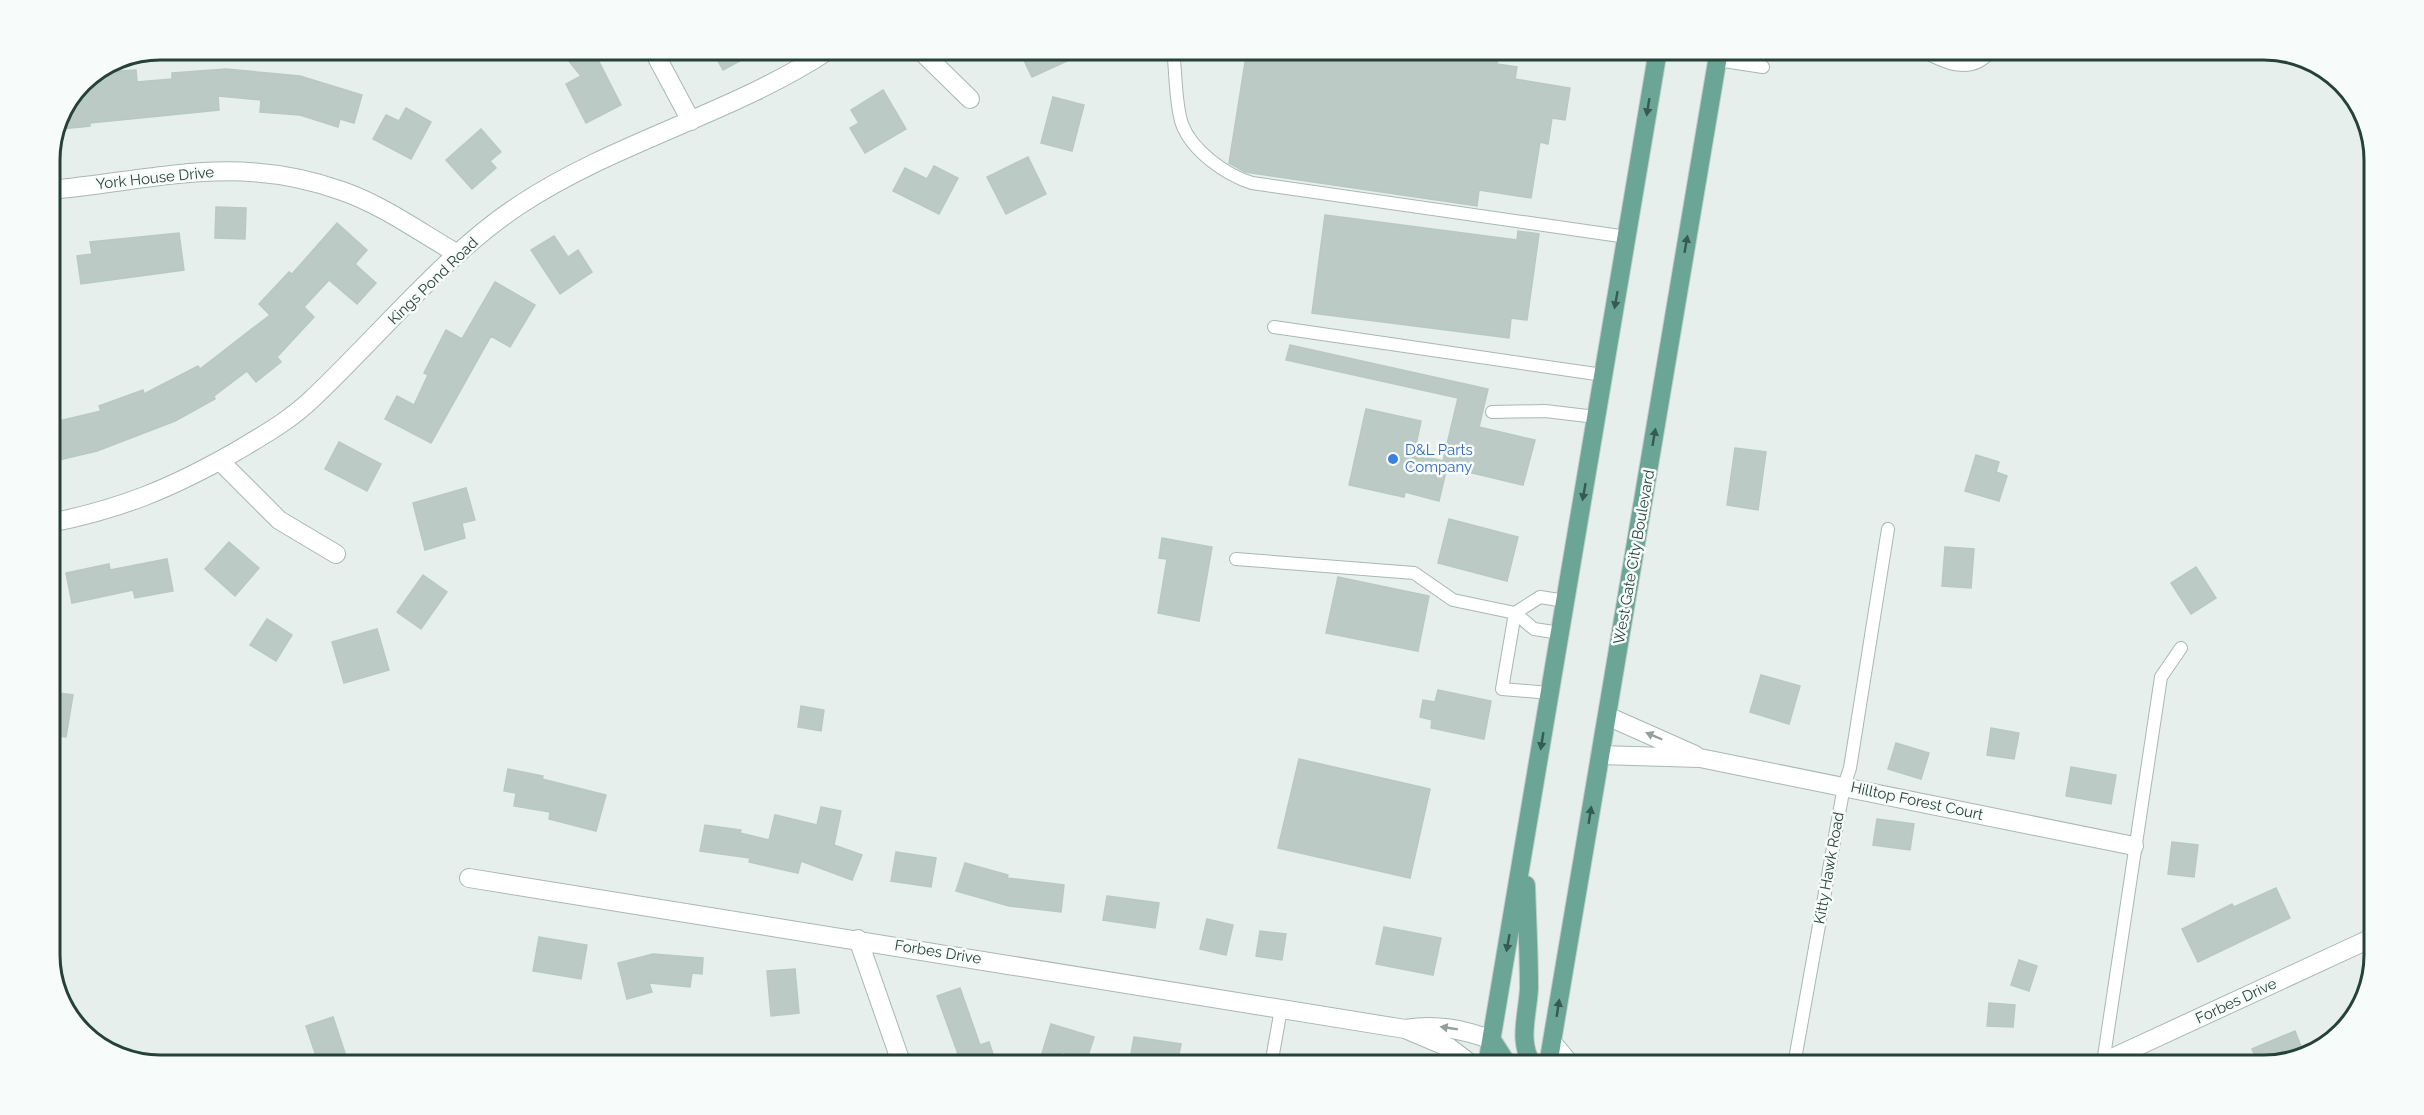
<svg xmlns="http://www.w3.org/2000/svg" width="2424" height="1115" viewBox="0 0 2424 1115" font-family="Raleway,sans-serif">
  <rect width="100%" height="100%" fill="#e6efeb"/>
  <path fill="#bbcac4" stroke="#b8c9c2" stroke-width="1.5" d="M 560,50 L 593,50 L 621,105 L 586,123 L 566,84 L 581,76 Z
    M 712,50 L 760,50 L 723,70 Z
    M 1019,50 L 1091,50 L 1032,77 Z
    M 1247,50 L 1499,50 L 1497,64 L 1517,67 L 1515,79 L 1570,88 L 1565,120 L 1552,118 L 1548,144 L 1540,142 L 1531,198 L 1479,190 L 1477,206 L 1245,172 L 1229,163 Z
    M 226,69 L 300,76 L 362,95 L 354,123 L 340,119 L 338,127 L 300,115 L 260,112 L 261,100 L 218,96 L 219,110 L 90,123 L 90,126 L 60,129 L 82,81 L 103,78 L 103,72 L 136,70 L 137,82 L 172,79 L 172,73 Z
    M 883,90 L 906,129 L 865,153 L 850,128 L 859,123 L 851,110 Z
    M 1053,97 L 1084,105 L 1072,151 L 1041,143 Z
    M 406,108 L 431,122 L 411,159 L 373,139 L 386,115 L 399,121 Z
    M 481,129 L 501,152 L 490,161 L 496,168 L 472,189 L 446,160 Z
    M 1028,157 L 1046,194 L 1006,214 L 987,177 Z
    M 934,166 L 958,178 L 939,214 L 893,191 L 905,168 L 927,179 Z
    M 216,207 L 246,208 L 245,239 L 215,238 Z
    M 1325,215 L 1517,240 L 1518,231 L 1539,234 L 1527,320 L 1511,318 L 1509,338 L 1312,313 Z
    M 337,223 L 367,250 L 355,264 L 376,283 L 357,304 L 329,280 L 304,307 L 314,317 L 277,357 L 281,362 L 256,382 L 247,371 L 214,396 L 215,399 L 175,421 L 97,451 L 50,462 L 50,423 L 101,411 L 99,406 L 143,390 L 144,394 L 198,366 L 200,369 L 270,315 L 259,304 L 289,272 L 292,274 Z
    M 179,233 L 184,270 L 81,284 L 77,256 L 92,254 L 90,242 Z
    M 554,236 L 568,257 L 578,250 L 592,272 L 560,294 L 531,250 Z
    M 495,282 L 535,305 L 510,347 L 491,336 L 431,443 L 385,419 L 397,396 L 414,405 L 428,375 L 424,373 L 446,330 L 462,339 Z
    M 1290,345 L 1488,389 L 1479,427 L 1535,440 L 1523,485 L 1447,467 L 1439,501 L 1405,492 L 1404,497 L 1349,485 L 1366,409 L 1421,421 L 1414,454 L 1443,461 L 1458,398 L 1286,360 Z
    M 339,442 L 381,464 L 367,491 L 325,469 Z
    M 1735,448 L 1766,452 L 1758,510 L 1727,505 Z
    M 1976,455 L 1999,462 L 1996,472 L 2007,476 L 1999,501 L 1965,491 Z
    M 466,488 L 475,520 L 462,523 L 465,538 L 425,550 L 413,503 Z
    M 1449,519 L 1518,537 L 1507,581 L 1438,563 Z
    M 1162,538 L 1212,547 L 1199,621 L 1158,613 L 1167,559 L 1159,558 Z
    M 229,542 L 259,568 L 235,596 L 205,569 Z
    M 1945,547 L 1974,549 L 1971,588 L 1942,586 Z
    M 167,559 L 173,591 L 135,598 L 133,590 L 72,603 L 66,573 L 109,564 L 110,570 Z
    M 2196,567 L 2216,598 L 2191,614 L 2171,583 Z
    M 423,575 L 447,592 L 421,629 L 397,612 Z
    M 1338,577 L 1429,596 L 1418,651 L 1326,633 Z
    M 267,619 L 292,635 L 276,661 L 250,645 Z
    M 377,629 L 389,670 L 344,683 L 332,642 Z
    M 1761,675 L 1800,686 L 1789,724 L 1750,712 Z
    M 1438,690 L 1491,701 L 1484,739 L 1431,728 L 1432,720 L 1420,717 L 1423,700 L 1435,702 Z
    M 50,692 L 73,695 L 66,737 L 50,735 Z
    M 801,706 L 824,710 L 821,731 L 798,727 Z
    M 1991,728 L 2019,733 L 2014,759 L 1987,755 Z
    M 1896,743 L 1929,753 L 1921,779 L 1888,769 Z
    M 1299,759 L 1430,789 L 1410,878 L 1278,848 Z
    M 2071,767 L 2116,775 L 2111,804 L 2066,796 Z
    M 508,769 L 543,776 L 542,779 L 606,795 L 596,831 L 549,819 L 550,812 L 514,806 L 516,793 L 504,791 Z
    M 821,807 L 841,811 L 834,845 L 862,855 L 852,880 L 801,861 L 798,873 L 749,862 L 750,858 L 700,851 L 705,825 L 741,830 L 740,833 L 769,840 L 775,815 L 817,825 Z
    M 1877,819 L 1914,824 L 1910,850 L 1873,845 Z
    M 2172,842 L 2198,845 L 2194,877 L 2168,874 Z
    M 896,852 L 936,858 L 931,887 L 891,881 Z
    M 965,863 L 1008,875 L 1007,878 L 1064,885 L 1061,912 L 1009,906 L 956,891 Z
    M 2276,888 L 2290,918 L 2198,962 L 2182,929 L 2232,904 L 2234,907 Z
    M 1107,896 L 1159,903 L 1155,928 L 1103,920 Z
    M 1207,919 L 1233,925 L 1226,955 L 1200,949 Z
    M 1384,927 L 1441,938 L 1433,975 L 1376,964 Z
    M 1260,931 L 1286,934 L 1282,960 L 1256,956 Z
    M 539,937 L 587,945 L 581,979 L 533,971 Z
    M 653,954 L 703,958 L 702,974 L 692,973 L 690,987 L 649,983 L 652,992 L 627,999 L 618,963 Z
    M 2019,960 L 2037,966 L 2029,991 L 2011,985 Z
    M 795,969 L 799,1013 L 771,1016 L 767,971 Z
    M 960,988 L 980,1045 L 989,1042 L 996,1063 L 962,1065 L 937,996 Z
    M 1989,1003 L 2015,1005 L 2013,1027 L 1987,1026 Z
    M 333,1017 L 349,1065 L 319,1065 L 306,1026 Z
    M 1051,1024 L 1094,1037 L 1087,1059 L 1062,1052 L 1058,1065 L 1040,1060 Z
    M 2295,1031 L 2304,1054 L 2259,1065 L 2252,1049 Z
    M 1134,1037 L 1181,1044 L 1177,1065 L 1129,1065 Z"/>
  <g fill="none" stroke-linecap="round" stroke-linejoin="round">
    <g stroke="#a8b8b2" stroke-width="14">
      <path id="service" d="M 1173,50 C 1176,71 1175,104 1182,124 C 1192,151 1226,175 1252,183 L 1627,237
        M 1921,50 C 1945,63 1971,76 1992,50
        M 1717,60 L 1763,67
        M 1274,327 L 1603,375
        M 1492,412 L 1545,411 L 1596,417
        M 1236,559 L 1414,573 L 1453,600 L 1515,613 L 1502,689 L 1550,693
        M 1560,633 L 1534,629 L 1515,613 L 1540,597 L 1565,601
        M 2103,1063 L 2161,677 L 2181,648
        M 1271,1065 L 1281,1009
        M 1794,1065 L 1844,786 L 1850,768 L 1888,529"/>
    </g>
    <g stroke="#a8b8b2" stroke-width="20">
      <path id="minor" d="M 653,50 L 691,121
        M 920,50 L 970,99
        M 50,190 C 157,180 235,153 342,191 C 383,205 421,233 458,254
        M 220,461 L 279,520 L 336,554
        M 50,523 C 121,509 172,488 235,452 C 262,436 289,421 312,399 C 377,338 444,255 518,206 C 616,141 732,114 829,50
        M 1607,716 L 1695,755
        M 1600,755 L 1700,758 L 2134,846
        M 469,878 L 1405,1029 C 1437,1024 1462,1029 1492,1040
        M 858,939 L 902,1065
        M 1405,1029 L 1450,1048 L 1472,1065
        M 1552,1042 L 1571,1065
        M 2097,1065 L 2374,937"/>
    </g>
    <g stroke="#c2cac8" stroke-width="20">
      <path id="primary" d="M 1526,885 C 1527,919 1529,954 1529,988 C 1528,1014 1517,1042 1533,1065
        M 1492,1040 L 1508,1065
        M 1487,1065 L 1658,50
        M 1548,1065 L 1719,50"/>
    </g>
    <use href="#service" stroke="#fff" stroke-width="12"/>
    <use href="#minor" stroke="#fff" stroke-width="18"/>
    <use href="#primary" stroke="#6aa596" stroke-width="18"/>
  </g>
  <defs><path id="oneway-solid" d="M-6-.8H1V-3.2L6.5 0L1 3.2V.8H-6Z" transform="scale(1.5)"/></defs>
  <g fill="#365b51">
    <use href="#oneway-solid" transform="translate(1648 107) rotate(99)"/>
    <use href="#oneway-solid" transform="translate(1686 244) rotate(-80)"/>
    <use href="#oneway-solid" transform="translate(1616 300) rotate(100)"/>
    <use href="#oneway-solid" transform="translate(1654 437) rotate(-80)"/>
    <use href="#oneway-solid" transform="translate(1584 492) rotate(100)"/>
    <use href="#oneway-solid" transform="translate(1542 741) rotate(99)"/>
    <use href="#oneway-solid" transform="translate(1590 815) rotate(-81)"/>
    <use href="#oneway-solid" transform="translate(1508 943) rotate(100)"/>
    <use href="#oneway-solid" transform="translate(1558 1008) rotate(-81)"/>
  </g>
  <g fill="#92a09c">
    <use href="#oneway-solid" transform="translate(1654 736) rotate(-157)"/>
    <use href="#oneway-solid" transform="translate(1449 1028) rotate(-171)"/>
  </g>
  <circle fill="#3f7fe0" stroke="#f7fbf9" stroke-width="2" cx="1393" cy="459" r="6"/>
  <g text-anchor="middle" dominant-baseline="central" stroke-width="5" stroke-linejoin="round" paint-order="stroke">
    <g font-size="15" fill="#24423a" stroke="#f7fbf9">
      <text transform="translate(155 178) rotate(-6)">York House Drive</text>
      <text transform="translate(433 281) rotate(-44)">Kings Pond Road</text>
      <text transform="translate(1634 557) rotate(-80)">West Gate City Boulevard</text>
      <text transform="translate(1917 801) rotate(12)">Hilltop Forest Court</text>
      <text transform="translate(1829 868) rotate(-80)">Kitty Hawk Road</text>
      <text transform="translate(938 952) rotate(9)">Forbes Drive</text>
      <text transform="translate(2236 1001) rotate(-25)">Forbes Drive</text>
    </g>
    <g font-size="15" fill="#366cbe" stroke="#f7fbf9" text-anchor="start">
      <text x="1405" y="450">D&amp;L Parts<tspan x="1405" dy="17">Company</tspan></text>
    </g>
  </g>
  <path d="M0 0H2424V1115H0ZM160 60H2264A100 100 0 0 1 2364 160V955A100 100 0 0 1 2264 1055H160A100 100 0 0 1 60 955V160A100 100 0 0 1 160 60Z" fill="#f7fbf9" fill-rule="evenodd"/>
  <path fill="none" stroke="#24423a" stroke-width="3" d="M160 60H2264A100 100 0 0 1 2364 160V955A100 100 0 0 1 2264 1055H160A100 100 0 0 1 60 955V160A100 100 0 0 1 160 60Z"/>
</svg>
